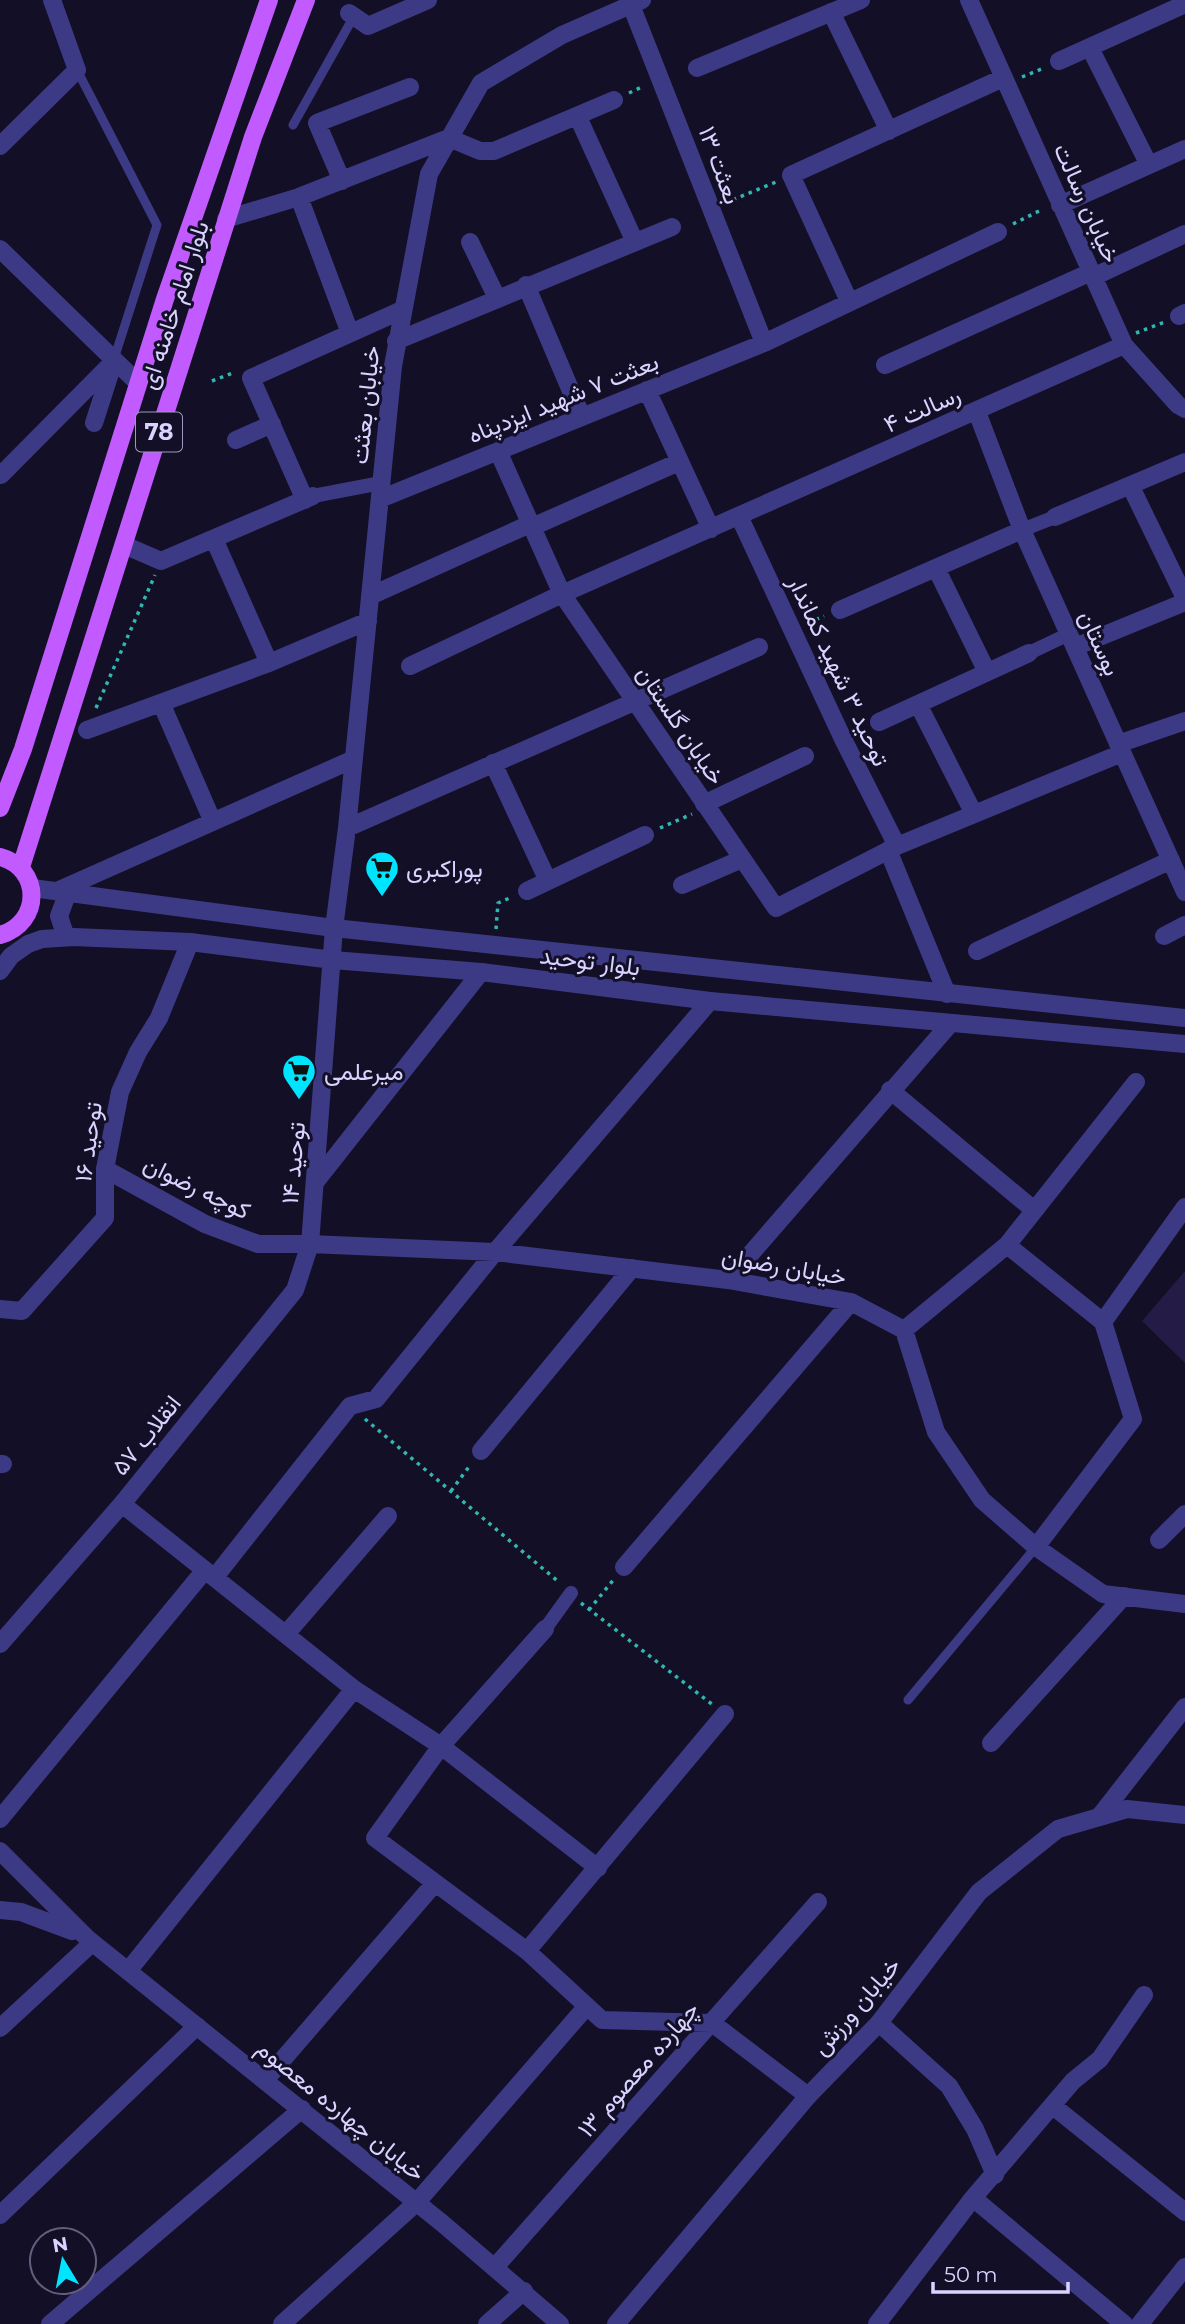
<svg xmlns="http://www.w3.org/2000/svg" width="1185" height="2324" viewBox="0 0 1185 2324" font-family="Montserrat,Vazirmatn,sans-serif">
  <rect width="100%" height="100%" fill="#130f26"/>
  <path fill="#241b47" d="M 1185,1271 L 1185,1363 L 1142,1321 Z"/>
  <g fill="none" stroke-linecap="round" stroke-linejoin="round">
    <path stroke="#2fb8b0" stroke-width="3.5" stroke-dasharray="3.5 5" stroke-linecap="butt" d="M 1022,77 L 1044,68
      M 629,93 L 644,86
      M 725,203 L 776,182
      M 1013,224 L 1043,209
      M 1136,333 L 1165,322
      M 212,381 L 235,372
      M 808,623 L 824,616
      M 96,708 L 155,575
      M 660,828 L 692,814
      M 496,929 L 498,903 L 512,897
      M 365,1419 L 560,1583
      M 451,1491 L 471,1464
      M 581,1603 L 713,1705
      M 589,1610 L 614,1579"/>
    <path stroke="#3d3a85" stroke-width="9" d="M 77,70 L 157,225 L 114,359
      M 293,125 L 354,16
      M 908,1700 L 1036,1547"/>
    <path stroke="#3d3a85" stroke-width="14" d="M 313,496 L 381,483
      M 1022,530 L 1055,517
      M 1029,653 L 1069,634
      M 545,1629 L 571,1593"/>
    <path stroke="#3d3a85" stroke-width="18" d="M 969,0 L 1124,345 L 1178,405 L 1185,409
      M 631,5 L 764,343
      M 831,12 L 889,131
      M 349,13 L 368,26 L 428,0
      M 1090,48 L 1149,165
      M 1059,61 L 1185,4
      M 697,68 L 861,0
      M 578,117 L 634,240
      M 0,146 L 77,70 L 52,0
      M 342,181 L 317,123 L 410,87
      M 299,197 L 350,333
      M 1060,205 L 1185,149
      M 226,219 L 299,197 L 449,138 L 480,151 L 494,151 L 614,100
      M 470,242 L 497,298
      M 0,249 L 138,383
      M 1093,277 L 1185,234
      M 526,285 L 582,417
      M 849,301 L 791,175 L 1003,78
      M 1179,316 L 1185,313
      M 396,341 L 672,227
      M 885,365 L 1091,272
      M 647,390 L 711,529
      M 977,412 L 1022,530 L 1185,892
      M 94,423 L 113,364
      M 236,440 L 272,424
      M 498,451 L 562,594 L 776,908 L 897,846 L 1122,753
      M 1,475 L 114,361
      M 1131,487 L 1185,598
      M 380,499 L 764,343 L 998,232
      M 305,500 L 251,378 L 402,310
      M 739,516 L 843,739 L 897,846
      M 1055,517 L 1185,462
      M 532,527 L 679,462
      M 214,539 L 269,663
      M 124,545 L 161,561 L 313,496
      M 936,568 L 987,672
      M 370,596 L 530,524
      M 840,610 L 1022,530
      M 1075,647 L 1185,602
      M 410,666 L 562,594 L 1124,345
      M 918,704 L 974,814
      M 162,705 L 212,820
      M 879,722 L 1029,653
      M 87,730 L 269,663 L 368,621
      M 1118,744 L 1185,721
      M 493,763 L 548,881
      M 704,804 L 805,756
      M 347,828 L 759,647
      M 888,850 L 947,994
      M 682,885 L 742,859
      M 57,891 L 354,759
      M 527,891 L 645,835
      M 334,928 L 347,828 L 393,366 L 429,174 L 481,83 L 562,35 L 642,0
      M 1164,936 L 1185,925
      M 977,951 L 1171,860
      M 890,1090 L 1034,1210
      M 317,1180 L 481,972
      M 1007,1245 L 1103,1322
      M 728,1280 L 949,1025
      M 0,1309 L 22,1311 L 105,1218 L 105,1169 L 120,1092 L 138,1052 L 159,1018 L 190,942
      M 904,1330 L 1007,1245 L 1136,1082
      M 481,1451 L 632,1268
      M 0,1464 L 3,1464
      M 122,1504 L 354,1689 L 441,1746 L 545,1629
      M 1159,1540 L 1185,1514
      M 1036,1547 L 1133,1419 L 1103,1322 L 1185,1207
      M 624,1567 L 851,1302
      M 215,1577 L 350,1406 L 376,1399 L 495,1252 L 710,1001
      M 286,1634 L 388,1516
      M 0,1644 L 122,1504 L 295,1290 L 310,1244 L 495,1252 L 728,1280 L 851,1302 L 904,1330 L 936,1432 L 982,1500 L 1036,1547 L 1103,1594 L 1185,1604
      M 991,1743 L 1124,1596
      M 1099,1817 L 1185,1707
      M 0,1819 L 205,1570
      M 598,1868 L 441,1746 L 375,1838 L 527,1951 L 602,2020 L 712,2023 L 808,2096
      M 527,1951 L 725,1714
      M 128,1971 L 354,1689
      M 879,2023 L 949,2086 L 975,2129 L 995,2175
      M 0,2028 L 92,1943
      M 265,2080 L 435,1883
      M 1053,2106 L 1185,2212
      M 973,2198 L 1124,2324
      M 0,2215 L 197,2026
      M 495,2267 L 818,1902
      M 50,2324 L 302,2109
      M 282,2324 L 417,2202 L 587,2006
      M 487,2324 L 524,2291
      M 877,2324 L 973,2198 L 1073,2081 L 1100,2059 L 1144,1995
      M 1140,2324 L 1185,2267"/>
    <path stroke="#3d3a85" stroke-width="18" d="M 32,888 L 334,928 L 1185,1018
      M 66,937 L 59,916 L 68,892
      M 0,971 L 11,956 L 28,944 L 42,939 L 74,937 L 190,942 L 333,960 L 481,972 L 710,1001 L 1185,1044
      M 105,1169 L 205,1224 L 258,1244 L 310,1244 L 334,928
      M 0,1851 L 88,1939 L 442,2223 L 560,2324
      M 0,1910 L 21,1912 L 72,1931
      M 616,2324 L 808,2096 L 879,2023 L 979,1892 L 1058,1829 L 1127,1809 L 1185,1815"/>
    <path stroke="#c25bff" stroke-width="18" d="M 0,808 L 23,749 L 165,299 L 269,0
      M 0,857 C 42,868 42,923 0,935
      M 21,867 L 253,137 L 306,0"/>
  </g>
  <defs>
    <g id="supermarket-pin" transform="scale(1.75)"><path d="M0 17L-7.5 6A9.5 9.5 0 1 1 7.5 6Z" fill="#00e5ff" stroke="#130f26"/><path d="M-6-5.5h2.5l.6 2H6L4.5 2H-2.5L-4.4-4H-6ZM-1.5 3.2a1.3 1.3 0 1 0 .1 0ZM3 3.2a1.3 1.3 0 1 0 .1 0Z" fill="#111"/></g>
  </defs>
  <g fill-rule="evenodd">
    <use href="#supermarket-pin" x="382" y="868"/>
    <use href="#supermarket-pin" x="299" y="1071"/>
  </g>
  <g text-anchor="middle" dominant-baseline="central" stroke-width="6" stroke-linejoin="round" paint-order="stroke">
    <rect fill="#130f26" stroke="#9e99be" stroke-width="2" x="136" y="412.5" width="46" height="39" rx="5"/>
    <g font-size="23" font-weight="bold" fill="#d9d4ff">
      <text x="159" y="432">78</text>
    </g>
    <g font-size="24" fill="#d9d4ff" stroke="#130f26">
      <text transform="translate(720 165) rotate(70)">بعثت ۱۳</text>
      <text transform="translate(1087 203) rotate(66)">خیابان رسالت</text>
      <text transform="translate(174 305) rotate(-72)">بلوار امام خامنه ای</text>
      <text transform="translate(563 398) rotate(-22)">بعثت ۷ شهید ایزدپناه</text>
      <text transform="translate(365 405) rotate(-84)">خیابان بعثت</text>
      <text transform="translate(922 409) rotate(-24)">رسالت ۴</text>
      <text transform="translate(1100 643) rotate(66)">بوستان</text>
      <text transform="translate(839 671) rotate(65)">توحید ۳ شهید کماندار</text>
      <text transform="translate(681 725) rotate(56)">خیابان گلستان</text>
      <text transform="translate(590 961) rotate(7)">بلوار توحید</text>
      <text transform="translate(88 1142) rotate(-82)">توحید ۱۶</text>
      <text transform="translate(293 1163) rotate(-85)">توحید ۱۴</text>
      <text transform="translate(197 1187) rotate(26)">کوچه رضوان</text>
      <text transform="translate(784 1266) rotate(10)">خیابان رضوان</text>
      <text transform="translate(146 1435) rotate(-51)">انقلاب ۵۷</text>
      <text transform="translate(856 2006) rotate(-49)">خیابان ورزش</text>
      <text transform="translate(638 2069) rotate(-49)">چهارده معصوم ۱۳</text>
      <text transform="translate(341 2110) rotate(39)">خیابان چهارده معصوم</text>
    </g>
    <g font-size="24" fill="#d9d4ff" stroke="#130f26" text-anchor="start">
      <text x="406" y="868">پوراکبری</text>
      <text x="324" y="1071">میرعلمی</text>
    </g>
  </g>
  <g transform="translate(63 2261) rotate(350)"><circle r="33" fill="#130f26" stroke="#625e7d" stroke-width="2"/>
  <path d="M0-5L12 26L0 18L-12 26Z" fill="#00e5ff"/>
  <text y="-10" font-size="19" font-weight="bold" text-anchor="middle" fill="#d9d4ff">N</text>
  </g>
  <path d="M933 2282v10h135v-10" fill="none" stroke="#d9d4ff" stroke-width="3.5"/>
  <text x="944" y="2282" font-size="21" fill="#d9d4ff" stroke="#130f26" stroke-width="5" paint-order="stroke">50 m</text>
</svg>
